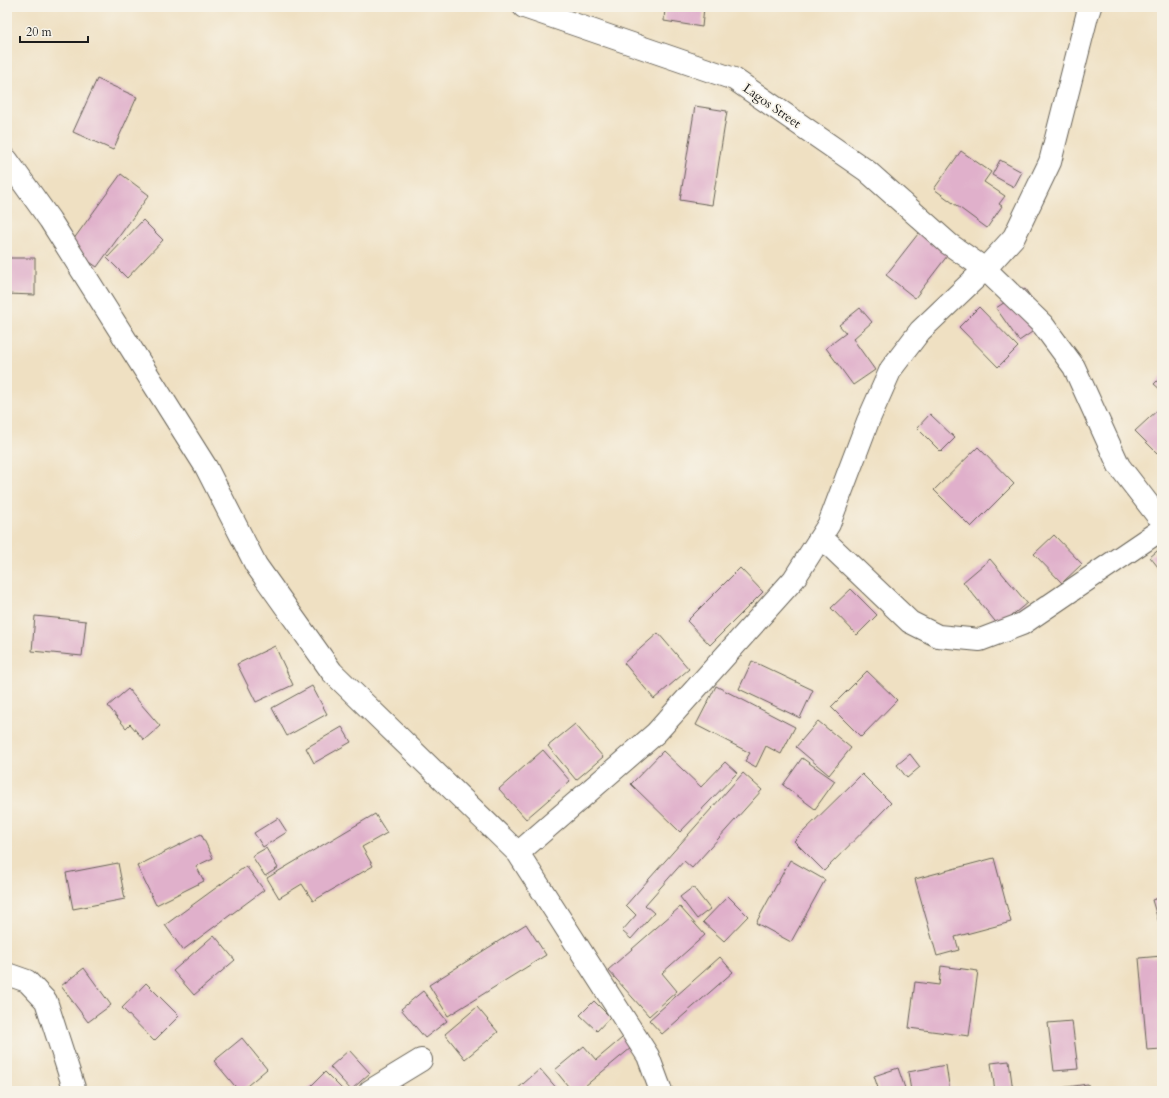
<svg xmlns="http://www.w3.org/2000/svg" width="1169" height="1098" viewBox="0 0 1169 1098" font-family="Cardo,serif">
  <rect width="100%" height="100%" fill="#f7f3e8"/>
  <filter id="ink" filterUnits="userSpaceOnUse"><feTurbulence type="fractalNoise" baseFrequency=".025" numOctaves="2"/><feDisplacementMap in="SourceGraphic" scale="8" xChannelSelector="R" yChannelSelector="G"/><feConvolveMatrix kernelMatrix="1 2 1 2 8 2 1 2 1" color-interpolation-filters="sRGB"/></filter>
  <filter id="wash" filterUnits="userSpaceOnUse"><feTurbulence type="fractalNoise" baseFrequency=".012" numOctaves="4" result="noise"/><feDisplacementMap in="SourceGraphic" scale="16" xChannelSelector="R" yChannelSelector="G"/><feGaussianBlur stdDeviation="0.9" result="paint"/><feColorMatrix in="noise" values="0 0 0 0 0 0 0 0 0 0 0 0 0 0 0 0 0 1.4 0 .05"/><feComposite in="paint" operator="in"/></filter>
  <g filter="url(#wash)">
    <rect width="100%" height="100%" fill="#efe0c2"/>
    <g id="blocks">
      <path fill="#e0b0cb" d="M 665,7 L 704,7 L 702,27 L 664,21 Z
        M 97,79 L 137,97 L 113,150 L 73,132 Z
        M 695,106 L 727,111 L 712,205 L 680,200 Z
        M 961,151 L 991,172 L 984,182 L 1005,196 L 999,204 L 1002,206 L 987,228 L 934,189 Z
        M 1000,160 L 1022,172 L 1014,187 L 992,175 Z
        M 121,174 L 149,195 L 97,267 L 68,247 Z
        M 143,220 L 163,240 L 127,278 L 107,258 Z
        M 925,225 L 954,247 L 915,298 L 886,275 Z
        M 7,258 L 35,258 L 35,295 L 7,294 Z
        M 1025,289 L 1048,321 L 1019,341 L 996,308 Z
        M 979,307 L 1018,347 L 998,367 L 959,327 Z
        M 860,308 L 872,322 L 853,339 L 875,370 L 853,385 L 826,348 L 846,333 L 839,325 Z
        M 1162,376 L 1162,391 L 1154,384 Z
        M 1162,406 L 1162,448 L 1157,453 L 1135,431 Z
        M 930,414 L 955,438 L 941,452 L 917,428 Z
        M 978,447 L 1014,484 L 971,527 L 934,490 Z
        M 1054,535 L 1082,564 L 1062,583 L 1034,554 Z
        M 1162,547 L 1162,572 L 1150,557 Z
        M 990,559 L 1027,603 L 999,626 L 963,582 Z
        M 740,568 L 763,592 L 710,645 L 687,621 Z
        M 851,589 L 877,615 L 857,635 L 831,608 Z
        M 35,616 L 86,621 L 82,656 L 32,651 Z
        M 658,633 L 689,669 L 654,699 L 624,663 Z
        M 275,646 L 293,685 L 256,702 L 237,664 Z
        M 752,661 L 813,690 L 800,718 L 739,689 Z
        M 867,671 L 897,700 L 861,737 L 831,707 Z
        M 312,686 L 327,714 L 287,736 L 272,708 Z
        M 716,686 L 795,727 L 781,754 L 766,746 L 756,767 L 745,761 L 750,753 L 696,725 Z
        M 128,689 L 160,726 L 144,740 L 130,724 L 126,728 L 108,706 Z
        M 818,721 L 851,748 L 829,775 L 796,747 Z
        M 575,724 L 603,757 L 576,780 L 548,746 Z
        M 342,727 L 351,742 L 314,763 L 306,748 Z
        M 543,750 L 570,781 L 526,819 L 499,789 Z
        M 663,751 L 701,787 L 725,762 L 737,773 L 680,832 L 631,784 Z
        M 910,754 L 920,767 L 907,778 L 897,765 Z
        M 802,758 L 835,781 L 815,809 L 783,785 Z
        M 743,773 L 762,790 L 692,868 L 684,861 L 645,905 L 654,913 L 631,939 L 622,931 L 636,915 L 626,905 Z
        M 862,774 L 891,803 L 824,871 L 794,841 Z
        M 375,814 L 387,833 L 362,847 L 373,866 L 313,901 L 302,884 L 279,898 L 267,878 Z
        M 278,818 L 287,832 L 263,847 L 254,833 Z
        M 201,834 L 213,858 L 196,866 L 204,881 L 156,905 L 137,866 Z
        M 266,848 L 278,868 L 265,876 L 252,856 Z
        M 994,858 L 1011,922 L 955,937 L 959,950 L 937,956 L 915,879 Z
        M 790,860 L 825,880 L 791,942 L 756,923 Z
        M 118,863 L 125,899 L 73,909 L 66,873 Z
        M 246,866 L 264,890 L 183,950 L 165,925 Z
        M 693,887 L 710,909 L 697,919 L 680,897 Z
        M 728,896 L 748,916 L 724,941 L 703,922 Z
        M 1162,897 L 1162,933 L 1152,900 Z
        M 680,907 L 705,935 L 662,973 L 677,991 L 649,1016 L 608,970 Z
        M 526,924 L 546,955 L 448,1016 L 429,985 Z
        M 214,935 L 235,960 L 194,995 L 173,971 Z
        M 1162,956 L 1162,1049 L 1147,1050 L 1139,958 Z
        M 720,957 L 733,972 L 662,1034 L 649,1020 Z
        M 941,966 L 978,971 L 969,1036 L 909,1028 L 915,982 L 939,985 Z
        M 84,968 L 111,1005 L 88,1022 L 61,986 Z
        M 146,983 L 179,1016 L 154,1041 L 122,1008 Z
        M 423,991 L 447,1021 L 425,1038 L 401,1009 Z
        M 594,1001 L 610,1017 L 597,1031 L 580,1015 Z
        M 477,1007 L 498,1032 L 465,1059 L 445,1034 Z
        M 1072,1021 L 1078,1069 L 1054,1071 L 1048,1023 Z
        M 628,1033 L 637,1043 L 579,1091 L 572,1091 L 555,1070 L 584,1046 L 596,1060 Z
        M 242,1038 L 267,1069 L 241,1091 L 239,1091 L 214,1061 Z
        M 349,1050 L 370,1073 L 351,1090 L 330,1067 Z
        M 1009,1061 L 1013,1091 L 995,1091 L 991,1063 Z
        M 946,1065 L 950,1091 L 911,1091 L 908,1072 Z
        M 898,1068 L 906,1091 L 879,1091 L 874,1076 Z
        M 540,1069 L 559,1091 L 515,1091 Z
        M 325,1072 L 344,1091 L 306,1091 Z
        M 399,1082 L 407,1091 L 388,1091 Z
        M 1088,1084 L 1089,1091 L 1053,1091 L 1053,1089 Z"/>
    </g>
  </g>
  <g filter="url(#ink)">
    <use href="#blocks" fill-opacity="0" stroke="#666156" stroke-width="1"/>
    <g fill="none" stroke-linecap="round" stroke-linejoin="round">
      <g stroke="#666156" stroke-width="24">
        <path id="minor" d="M 524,7 L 734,79 L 867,171 L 949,244 L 985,269 L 1043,325 L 1074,367 L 1119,466 L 1156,514 L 1162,519
          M 7,160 L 50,220 L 206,467 L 256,565 L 332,672 L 518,853 L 648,1056 L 661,1091
          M 821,537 L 910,622 L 938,636 L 980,640 L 1022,624 L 1162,529
          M 518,853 L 656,733 L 794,579 L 829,524 L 868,421 L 891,369 L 920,331 L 985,269 L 1014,237 L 1050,162 L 1087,16 L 1090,7
          M 7,974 L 27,981 L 46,1001 L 75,1091
          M 370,1091 L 421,1060"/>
      </g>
      <use href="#minor" stroke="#fff" stroke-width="22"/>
    </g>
  </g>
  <g text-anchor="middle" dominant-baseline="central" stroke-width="3.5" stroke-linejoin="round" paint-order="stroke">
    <g font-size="13" fill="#1c1c1c" stroke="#f7f3e8">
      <text transform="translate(772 106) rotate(35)">Lagos Street</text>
    </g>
  </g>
  <rect width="1169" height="1098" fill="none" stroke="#f7f3e8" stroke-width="24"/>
  <path d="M20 36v6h68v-6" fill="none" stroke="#1c1c1c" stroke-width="2"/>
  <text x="26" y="36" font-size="12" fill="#1c1c1c" stroke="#f7f3e8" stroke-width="3" paint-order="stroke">20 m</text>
</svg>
